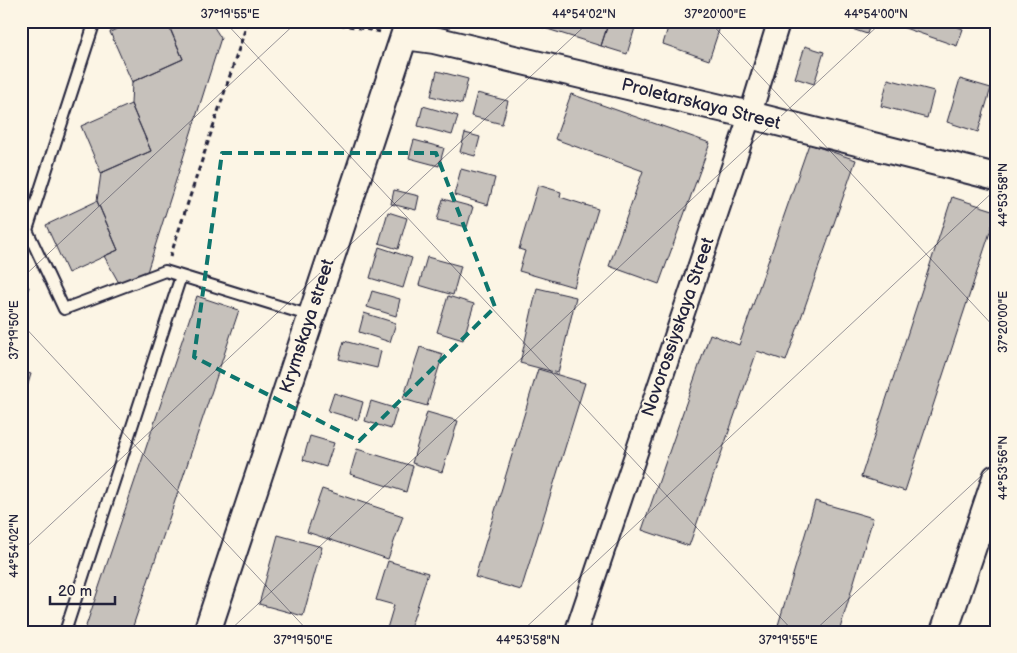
<svg xmlns="http://www.w3.org/2000/svg" width="1017" height="653" viewBox="0 0 1017 653" font-family="'Balsamiq Sans',sans-serif">
  <rect width="100%" height="100%" fill="#fcf5e5"/>
  <filter id="ink" filterUnits="userSpaceOnUse"><feTurbulence type="fractalNoise" baseFrequency=".02" numOctaves="2"/><feDisplacementMap in="SourceGraphic" scale="10" xChannelSelector="R" yChannelSelector="G"/><feConvolveMatrix kernelMatrix="1 2 1 2 8 2 1 2 1" color-interpolation-filters="sRGB"/></filter>
  <g filter="url(#ink)">
    <path fill="#c6c1bb" stroke="#22223b" d="M 135,21 L 167,21 L 183,59 L 132,82 L 110,32 Z
      M 190,21 L 210,21 L 221,38 L 147,272 L 119,283 L 104,256 L 118,250 L 97,201 L 101,173 L 151,151 L 131,104 L 132,82 L 183,59 L 170,29 Z
      M 522,21 L 609,21 L 601,46 Z
      M 609,21 L 637,21 L 627,54 L 601,46 Z
      M 670,21 L 722,21 L 709,60 L 663,44 Z
      M 828,21 L 871,21 L 867,34 Z
      M 890,21 L 941,21 L 963,29 L 957,46 L 890,23 Z
      M 805,46 L 824,52 L 814,84 L 795,78 Z
      M 437,71 L 468,79 L 462,104 L 431,96 Z
      M 888,79 L 934,91 L 927,118 L 881,106 Z
      M 960,79 L 991,88 L 978,132 L 947,122 Z
      M 477,93 L 508,101 L 502,124 L 471,116 Z
      M 571,94 L 710,143 L 659,284 L 609,266 L 643,171 L 555,139 Z
      M 131,104 L 151,151 L 101,173 L 81,126 Z
      M 423,106 L 458,116 L 452,135 L 418,126 Z
      M 465,133 L 480,137 L 475,156 L 460,152 Z
      M 414,140 L 444,148 L 439,166 L 409,158 Z
      M 809,144 L 856,160 L 786,361 L 757,351 L 689,546 L 642,530 L 710,334 L 739,345 Z
      M 461,169 L 495,178 L 488,205 L 454,195 Z
      M 538,185 L 561,192 L 560,197 L 598,209 L 574,287 L 519,271 L 525,251 L 519,249 Z
      M 394,190 L 419,196 L 416,210 L 391,204 Z
      M 952,197 L 996,211 L 996,214 L 905,491 L 861,477 Z
      M 443,199 L 473,207 L 467,227 L 437,220 Z
      M 97,201 L 118,250 L 68,273 L 46,225 Z
      M 388,212 L 407,218 L 398,249 L 379,243 Z
      M 379,247 L 412,258 L 403,288 L 370,278 Z
      M 427,257 L 461,266 L 453,295 L 419,285 Z
      M 21,285 L 29,287 L 21,307 Z
      M 537,288 L 576,297 L 558,373 L 520,363 Z
      M 372,291 L 400,299 L 396,316 L 367,307 Z
      M 197,296 L 239,310 L 131,632 L 84,632 Z
      M 448,296 L 474,304 L 463,340 L 437,332 Z
      M 364,313 L 396,323 L 390,342 L 359,332 Z
      M 344,341 L 381,351 L 377,368 L 339,359 Z
      M 420,347 L 443,354 L 427,406 L 403,399 Z
      M 538,369 L 585,383 L 521,590 L 475,577 Z
      M 21,371 L 31,374 L 21,407 Z
      M 334,393 L 363,402 L 358,420 L 328,411 Z
      M 371,401 L 397,409 L 391,429 L 365,421 Z
      M 427,412 L 458,421 L 442,472 L 412,463 Z
      M 310,436 L 334,443 L 326,467 L 303,460 Z
      M 357,449 L 413,466 L 406,492 L 350,474 Z
      M 322,489 L 403,516 L 388,559 L 307,532 Z
      M 815,501 L 873,518 L 839,632 L 776,632 Z
      M 278,535 L 322,547 L 303,616 L 259,604 Z
      M 388,561 L 428,573 L 409,632 L 386,632 L 394,605 L 376,600 Z"/>
    <g fill="none" stroke-linecap="round" stroke-linejoin="round">
      <g stroke="#22223b" stroke-width="14">
        <path id="service" d="M 95,21 L 27,230 L 64,309 L 165,271 L 311,316
          M 65,632 L 181,276"/>
      </g>
      <g stroke="#22223b" stroke-width="25">
        <path id="minor" d="M 576,632 L 750,115 L 779,21"/>
      </g>
      <g stroke="#22223b" stroke-width="30">
        <path id="tertiary" d="M 405,36 L 434,40 L 750,115 L 996,177
          M 207,632 L 409,21
          M 944,632 L 996,478"/>
      </g>
      <path stroke="#22223b" stroke-width="3" stroke-dasharray="5 4" stroke-linecap="butt" d="M 322,21 L 381,32
        M 170,257 L 248,21"/>
      <use href="#service" stroke="#fcf5e5" stroke-width="10"/>
      <use href="#minor" stroke="#fcf5e5" stroke-width="21"/>
      <use href="#tertiary" stroke="#fcf5e5" stroke-width="26"/>
    </g>
  </g>
  <path fill="none" stroke="#0f766e" stroke-width="4" stroke-dasharray="10 6" stroke-linejoin="round" d="M 222,153 L 436,153 L 495,307 L 359,441 L 194,357 Z"/>
  <path fill="none" stroke="#22223b" stroke-width="1" stroke-opacity="0.45" d="M 224,21 L 794,632M 709,21 L 996,329M 21,279 L 298,21M 21,323 L 309,632M 21,552 L 590,21M 228,632 L 883,21M 521,632 L 996,189M 813,632 L 996,462"/>
  <g text-anchor="middle" dominant-baseline="central" stroke-width="4" stroke-linejoin="round" paint-order="stroke">
    <g font-size="18" fill="#22223b" stroke="#fcf5e5">
      <text transform="translate(701 104) rotate(14)">Proletarskaya Street</text>
      <text transform="translate(307 326) rotate(-72)">Krymskaya street</text>
      <text transform="translate(678 327) rotate(-71)">Novorossiyskaya Street</text>
    </g>
  </g>
  <rect width="1017" height="653" fill="none" stroke="#fcf5e5" stroke-width="55"/>
  <path d="M50 596v8h65v-8" fill="none" stroke="#22223b" stroke-width="2.5"/>
  <text x="58" y="596" font-size="15" fill="#22223b" stroke="#fcf5e5" stroke-width="4" paint-order="stroke">20 m</text>
  <rect x="28" y="28" width="962" height="598" fill="none" stroke="#22223b" stroke-width="2"/>
  <g font-size="12" text-anchor="middle" fill="#22223b">
    <text x="230" y="18">37°19'55"E</text>
    <text x="584" y="18">44°54'02"N</text>
    <text x="715" y="18">37°20'00"E</text>
    <text x="876" y="18">44°54'00"N</text>
    <text transform="translate(1003 195) rotate(-90)" y="4">44°53'58"N</text>
    <text transform="translate(1003 322) rotate(-90)" y="4">37°20'00"E</text>
    <text transform="translate(14 330) rotate(-90)" y="4">37°19'50"E</text>
    <text transform="translate(1003 468) rotate(-90)" y="4">44°53'56"N</text>
    <text transform="translate(14 546) rotate(-90)" y="4">44°54'02"N</text>
    <text x="303" y="644">37°19'50"E</text>
    <text x="528" y="644">44°53'58"N</text>
    <text x="788" y="644">37°19'55"E</text>
  </g>
</svg>
